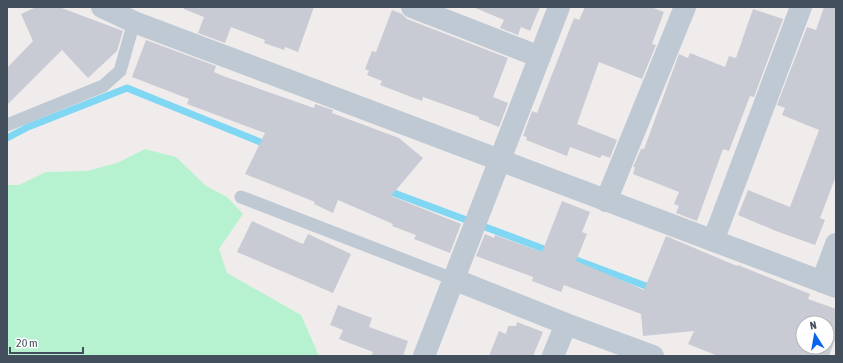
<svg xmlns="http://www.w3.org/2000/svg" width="843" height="363" viewBox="0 0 843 363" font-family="'Asap Condensed',sans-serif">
  <rect width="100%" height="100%" fill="#f0ecec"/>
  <path fill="#b6f2cf" d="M 145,149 L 176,157 L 206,186 L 227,197 L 243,214 L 219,249 L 227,273 L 301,315 L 319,356 L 7,356 L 7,185 L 19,185 L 46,172 L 87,171 L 117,163 Z"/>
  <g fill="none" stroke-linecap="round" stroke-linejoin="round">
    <path stroke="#7fd7f3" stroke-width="7" d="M 7,138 L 28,127 L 127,88 L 270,146
      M 386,190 L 552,252
      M 568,257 L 654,289"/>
  </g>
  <path fill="#c8cbd3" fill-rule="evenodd" d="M 36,7 L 59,7 L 123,31 L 117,51 L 88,78 L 62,50 L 7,105 L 7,68 L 33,41 L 21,14 Z
    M 184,7 L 314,7 L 298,52 L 285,47 L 284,50 L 264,43 L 265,40 L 231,27 L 225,43 L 198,33 L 204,17 L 184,9 Z
    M 473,7 L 540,7 L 530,31 L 521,27 L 518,35 L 500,28 L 504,20 Z
    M 585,7 L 651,7 L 664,12 L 652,44 L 656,45 L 642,79 L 599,62 L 577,124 L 617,140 L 610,158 L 602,155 L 600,158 L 570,147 L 567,156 L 526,140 L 527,137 L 523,136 L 532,111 L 537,113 L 574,18 L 579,20 Z
    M 824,7 L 836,7 L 836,176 L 820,218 L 825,220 L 815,245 L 776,231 L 738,215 L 748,190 L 790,207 L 819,130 L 782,115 L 785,108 L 777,105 L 807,27 L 816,30 Z
    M 753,9 L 783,19 L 754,97 L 750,96 L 729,151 L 723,149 L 697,221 L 676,213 L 679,206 L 674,204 L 679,192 L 633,174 L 635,167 L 633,167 L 641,149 L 644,149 L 679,54 L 688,58 L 690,53 L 725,67 L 729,56 L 736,58 Z
    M 392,10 L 402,14 L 407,19 L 508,58 L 493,97 L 508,103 L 499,127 L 479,119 L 479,117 L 423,97 L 422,101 L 380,85 L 382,81 L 367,75 L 369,71 L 365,69 L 372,51 L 376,52 Z
    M 146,40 L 216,66 L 214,72 L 223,76 L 314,108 L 315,104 L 333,110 L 332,113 L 399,138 L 423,158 L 391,196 L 461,224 L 450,253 L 414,239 L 416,235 L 392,226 L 393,224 L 338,200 L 333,213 L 314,204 L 315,202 L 245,174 L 265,133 L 187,104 L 189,99 L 132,77 Z
    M 562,201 L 590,212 L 582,232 L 587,234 L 576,261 L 644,290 L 666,236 L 737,266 L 738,265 L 810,294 L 808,299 L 836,309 L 836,337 L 829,356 L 718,356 L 688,344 L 694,331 L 643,336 L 641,314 L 564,285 L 561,292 L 532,281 L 533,277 L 476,256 L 485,234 L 494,238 L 495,235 L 542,252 ZM 803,323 L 827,323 L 827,347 L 803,347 Z
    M 252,221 L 303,244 L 308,234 L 351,254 L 333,293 L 237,252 Z
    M 338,305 L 372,318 L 369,327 L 408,341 L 403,356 L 371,356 L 373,352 L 339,339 L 343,330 L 330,325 Z
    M 517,322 L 543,332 L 533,356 L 489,356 L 499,331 L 506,334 L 508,326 L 516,326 Z"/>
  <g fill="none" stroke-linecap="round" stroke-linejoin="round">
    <path stroke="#bec9d4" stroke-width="13" d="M 7,125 L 103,86 L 120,71 L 134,22
      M 241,197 L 453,279"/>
    <path stroke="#bec9d4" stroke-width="22" d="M 102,7 L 134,22 L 836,287
      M 412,7 L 540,57
      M 606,201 L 685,7
      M 713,241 L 801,7
      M 453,279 L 566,324 L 653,356
      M 822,282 L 836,244
      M 424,356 L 559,7
      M 553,356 L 566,324"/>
  </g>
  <rect width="843" height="363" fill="none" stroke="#434f5c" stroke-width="16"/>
  <g transform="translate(815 335) rotate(349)"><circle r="19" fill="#ffffff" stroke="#b4b9be"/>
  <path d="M0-3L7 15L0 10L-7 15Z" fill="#0965ed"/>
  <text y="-6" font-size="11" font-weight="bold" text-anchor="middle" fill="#434f5c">N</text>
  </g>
  <path d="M10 347v6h73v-6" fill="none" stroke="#434f5c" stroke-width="2"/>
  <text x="16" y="347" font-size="12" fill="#434f5c" stroke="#ffffff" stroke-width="3" paint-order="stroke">20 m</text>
</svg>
